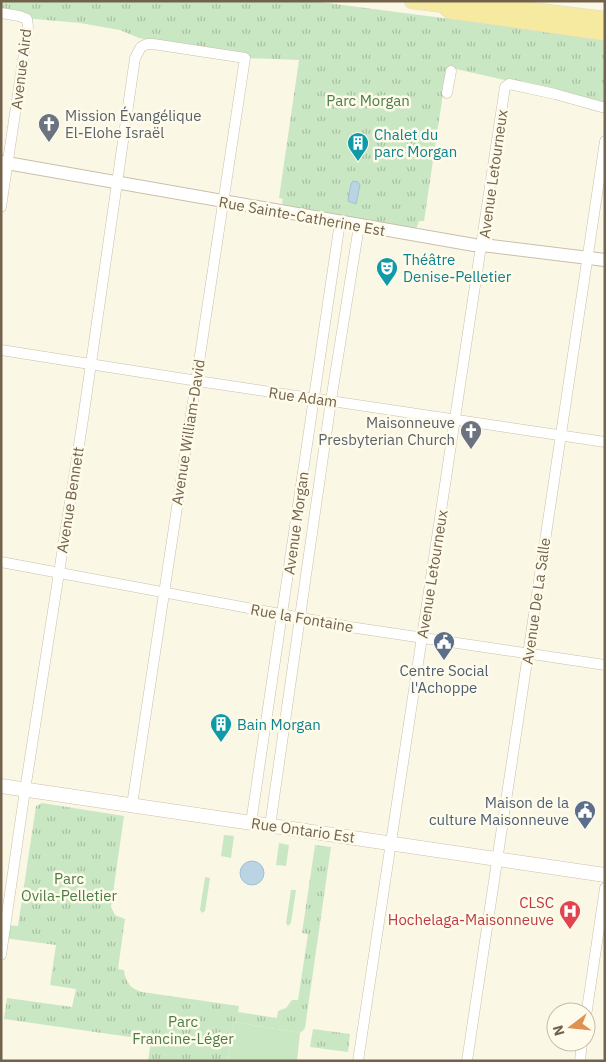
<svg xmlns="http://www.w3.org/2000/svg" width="606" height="1062" viewBox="0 0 606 1062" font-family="'IBM Plex Sans',sans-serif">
  <defs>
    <pattern id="park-tufts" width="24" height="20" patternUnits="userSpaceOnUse" patternTransform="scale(1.25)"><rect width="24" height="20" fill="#cae7c4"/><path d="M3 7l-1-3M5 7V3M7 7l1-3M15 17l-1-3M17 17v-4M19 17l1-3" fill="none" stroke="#a8bfa1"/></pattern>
  </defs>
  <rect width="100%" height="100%" fill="#fbf7e5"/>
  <path fill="#cae7c4" d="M 224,835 L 234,836 L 231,858 L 221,856 Z
    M 279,843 L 289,845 L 286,866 L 276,865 Z
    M 205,877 L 210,878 L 205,911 L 202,913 L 200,910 Z
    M 291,890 L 296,890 L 291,923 L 288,926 L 286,923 Z
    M 234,1022 L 300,1033 L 297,1061 L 228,1061 Z"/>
  <path fill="url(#park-tufts)" d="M 1,1 L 312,1 L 605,39 L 605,103 L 447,67 L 424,221 L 419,221 L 417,227 L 411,229 L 285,206 L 282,203 L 283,199 L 279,198 L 299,60 L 245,58 L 139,38 L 120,30 L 80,23 L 1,16 Z
    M 42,803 L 124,816 L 111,907 L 115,915 L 125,919 L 118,969 L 124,970 C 125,982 131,989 142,992 L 239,1006 L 238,1012 L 277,1018 L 278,1011 L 286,1008 L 292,1000 L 298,1000 L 308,934 L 302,933 L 315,845 L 331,847 L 305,1028 L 300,1033 L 234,1022 L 228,1061 L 148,1061 L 151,1040 L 4,1019 L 7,998 L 72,1007 L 76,989 L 50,985 L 56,945 L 4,938 L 5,925 L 18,926 L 36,806 Z
    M 313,1029 L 350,1034 L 348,1052 L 310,1047 Z"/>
  <path fill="#bbd4e3" stroke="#a1c1d4" d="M 353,181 L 358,182 L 360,185 L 356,204 L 348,201 L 351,184 Z
    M240 873a12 12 0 1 1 24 0a12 12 0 1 1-24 0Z"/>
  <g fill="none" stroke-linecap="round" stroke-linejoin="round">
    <g stroke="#c9bfaa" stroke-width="11">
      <path id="minor" d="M 1,13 L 19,16 L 27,19 L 28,27 L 1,207
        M 447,93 L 451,71
        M 1,350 L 204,382 L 605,442
        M 1,562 L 350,627 L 605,665
        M 251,823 L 340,222
        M 270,826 L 332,394 L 359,226
        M 1,955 L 25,790 L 83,419 L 135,58 L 141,47 L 147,44 L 153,44 L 245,58 L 132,805
        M 586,1016 L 605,888
        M 358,1061 L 505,87 L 509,84 L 555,94 L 605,108
        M 467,1061 L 605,141
        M 580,1061 L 582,1042"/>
    </g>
    <g stroke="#c9bfaa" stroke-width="14">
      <path id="tertiary" d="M 1,162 L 474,245 L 491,246 L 605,260"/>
    </g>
    <g stroke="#ccc0a7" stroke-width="15">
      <path id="secondary" d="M 1,786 L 605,875"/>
    </g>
    <g stroke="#ddd9d4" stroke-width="16">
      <path id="primary" d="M 412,1 L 443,5 L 453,2 L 484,4 L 605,19
        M 446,8 L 450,11 L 605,33"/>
    </g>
    <use href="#minor" stroke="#fff" stroke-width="10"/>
    <use href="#tertiary" stroke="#fff" stroke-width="12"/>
    <use href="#secondary" stroke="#fff" stroke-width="14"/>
    <use href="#primary" stroke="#f6eaa1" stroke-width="15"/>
  </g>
  <defs>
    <g id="church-pin" transform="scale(1.125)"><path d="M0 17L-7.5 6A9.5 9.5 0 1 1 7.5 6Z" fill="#6b7280" stroke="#fefbeb"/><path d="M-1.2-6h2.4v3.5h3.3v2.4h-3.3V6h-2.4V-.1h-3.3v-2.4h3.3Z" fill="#fff"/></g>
    <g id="building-pin" transform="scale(1.125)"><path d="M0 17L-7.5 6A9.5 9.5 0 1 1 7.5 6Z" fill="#0f9aa8" stroke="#fefbeb"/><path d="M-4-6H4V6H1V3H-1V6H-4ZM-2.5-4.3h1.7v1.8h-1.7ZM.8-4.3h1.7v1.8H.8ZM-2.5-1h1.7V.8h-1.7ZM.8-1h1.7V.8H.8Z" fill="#fff"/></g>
    <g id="theatre-pin" transform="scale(1.125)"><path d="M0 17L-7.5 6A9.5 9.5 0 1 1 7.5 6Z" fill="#0f9aa8" stroke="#fefbeb"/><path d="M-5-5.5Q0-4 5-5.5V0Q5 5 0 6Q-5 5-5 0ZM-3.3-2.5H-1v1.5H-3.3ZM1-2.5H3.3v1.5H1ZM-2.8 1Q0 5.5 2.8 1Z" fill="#fff"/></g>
    <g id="civic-pin" transform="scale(1.125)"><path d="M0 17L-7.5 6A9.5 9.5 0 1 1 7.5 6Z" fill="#5c6f8a" stroke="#fefbeb"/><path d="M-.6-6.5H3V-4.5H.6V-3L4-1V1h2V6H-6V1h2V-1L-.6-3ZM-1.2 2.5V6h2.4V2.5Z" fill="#fff"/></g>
    <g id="hospital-pin" transform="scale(1.125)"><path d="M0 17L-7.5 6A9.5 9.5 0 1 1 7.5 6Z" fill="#e0444e" stroke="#fefbeb"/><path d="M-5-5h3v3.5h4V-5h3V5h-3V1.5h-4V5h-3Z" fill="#fff"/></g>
  </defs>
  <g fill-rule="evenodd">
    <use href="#church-pin" x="49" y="124"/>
    <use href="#building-pin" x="358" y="143"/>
    <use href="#theatre-pin" x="387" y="268"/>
    <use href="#church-pin" x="471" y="431"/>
    <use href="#civic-pin" x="444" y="642"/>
    <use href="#building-pin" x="221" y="724"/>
    <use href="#civic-pin" x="585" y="811"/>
    <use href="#hospital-pin" x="570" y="911"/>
  </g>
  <g text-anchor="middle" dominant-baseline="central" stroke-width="5" stroke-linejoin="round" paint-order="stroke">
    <g font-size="15" fill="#72624c" stroke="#fefbeb">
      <text transform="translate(21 69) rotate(-83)">Avenue Aird</text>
      <text transform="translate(493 174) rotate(-82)">Avenue Letourneux</text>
      <text transform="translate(302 216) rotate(10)">Rue Sainte-Catherine Est</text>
      <text transform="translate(303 397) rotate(8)">Rue Adam</text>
      <text transform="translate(188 432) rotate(-81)">Avenue William-David</text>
      <text transform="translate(70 500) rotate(-81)">Avenue Bennett</text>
      <text transform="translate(296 523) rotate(-82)">Avenue Morgan</text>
      <text transform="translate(432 574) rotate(-81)">Avenue Letourneux</text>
      <text transform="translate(536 601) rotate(-82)">Avenue De La Salle</text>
      <text transform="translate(302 618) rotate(10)">Rue la Fontaine</text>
      <text transform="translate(303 830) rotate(8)">Rue Ontario Est</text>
    </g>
    <g font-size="15" fill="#4b7d47" stroke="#fefbeb">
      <text x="368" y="100">Parc Morgan</text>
      <text x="69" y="878">Parc<tspan x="69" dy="17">Ovila-Pelletier</tspan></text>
      <text x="183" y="1021">Parc<tspan x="183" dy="17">Francine-Léger</tspan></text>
    </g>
    <g font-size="15" fill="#5b616d" stroke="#fefbeb" text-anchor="start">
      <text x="65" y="115">Mission Évangélique<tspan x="65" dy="17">El-Elohe Israël</tspan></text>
      <text x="455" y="422" text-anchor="end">Maisonneuve<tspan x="455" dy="17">Presbyterian Church</tspan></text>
    </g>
    <g font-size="15" fill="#0d838f" stroke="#fefbeb" text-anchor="start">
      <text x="374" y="134">Chalet du<tspan x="374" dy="17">parc Morgan</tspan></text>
      <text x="403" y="259">Théâtre<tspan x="403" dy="17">Denise-Pelletier</tspan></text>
      <text x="237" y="724">Bain Morgan</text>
    </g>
    <g font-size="15" fill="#4e5e75" stroke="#fefbeb">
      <text x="444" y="670">Centre Social<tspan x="444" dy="17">l'Achoppe</tspan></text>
      <text x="569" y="802" text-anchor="end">Maison de la<tspan x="569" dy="17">culture Maisonneuve</tspan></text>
    </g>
    <g font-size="15" fill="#be3a42" stroke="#fefbeb" text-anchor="end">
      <text x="554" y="902">CLSC<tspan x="554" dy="17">Hochelaga-Maisonneuve</tspan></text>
    </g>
  </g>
  <rect width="606" height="1062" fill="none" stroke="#72624c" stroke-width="5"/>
  <g transform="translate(571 1027) rotate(254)"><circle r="24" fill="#fefbeb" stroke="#c6beab"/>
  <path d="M0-4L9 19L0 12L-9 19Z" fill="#de9151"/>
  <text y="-8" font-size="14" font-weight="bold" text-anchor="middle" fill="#72624c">N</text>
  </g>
</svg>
